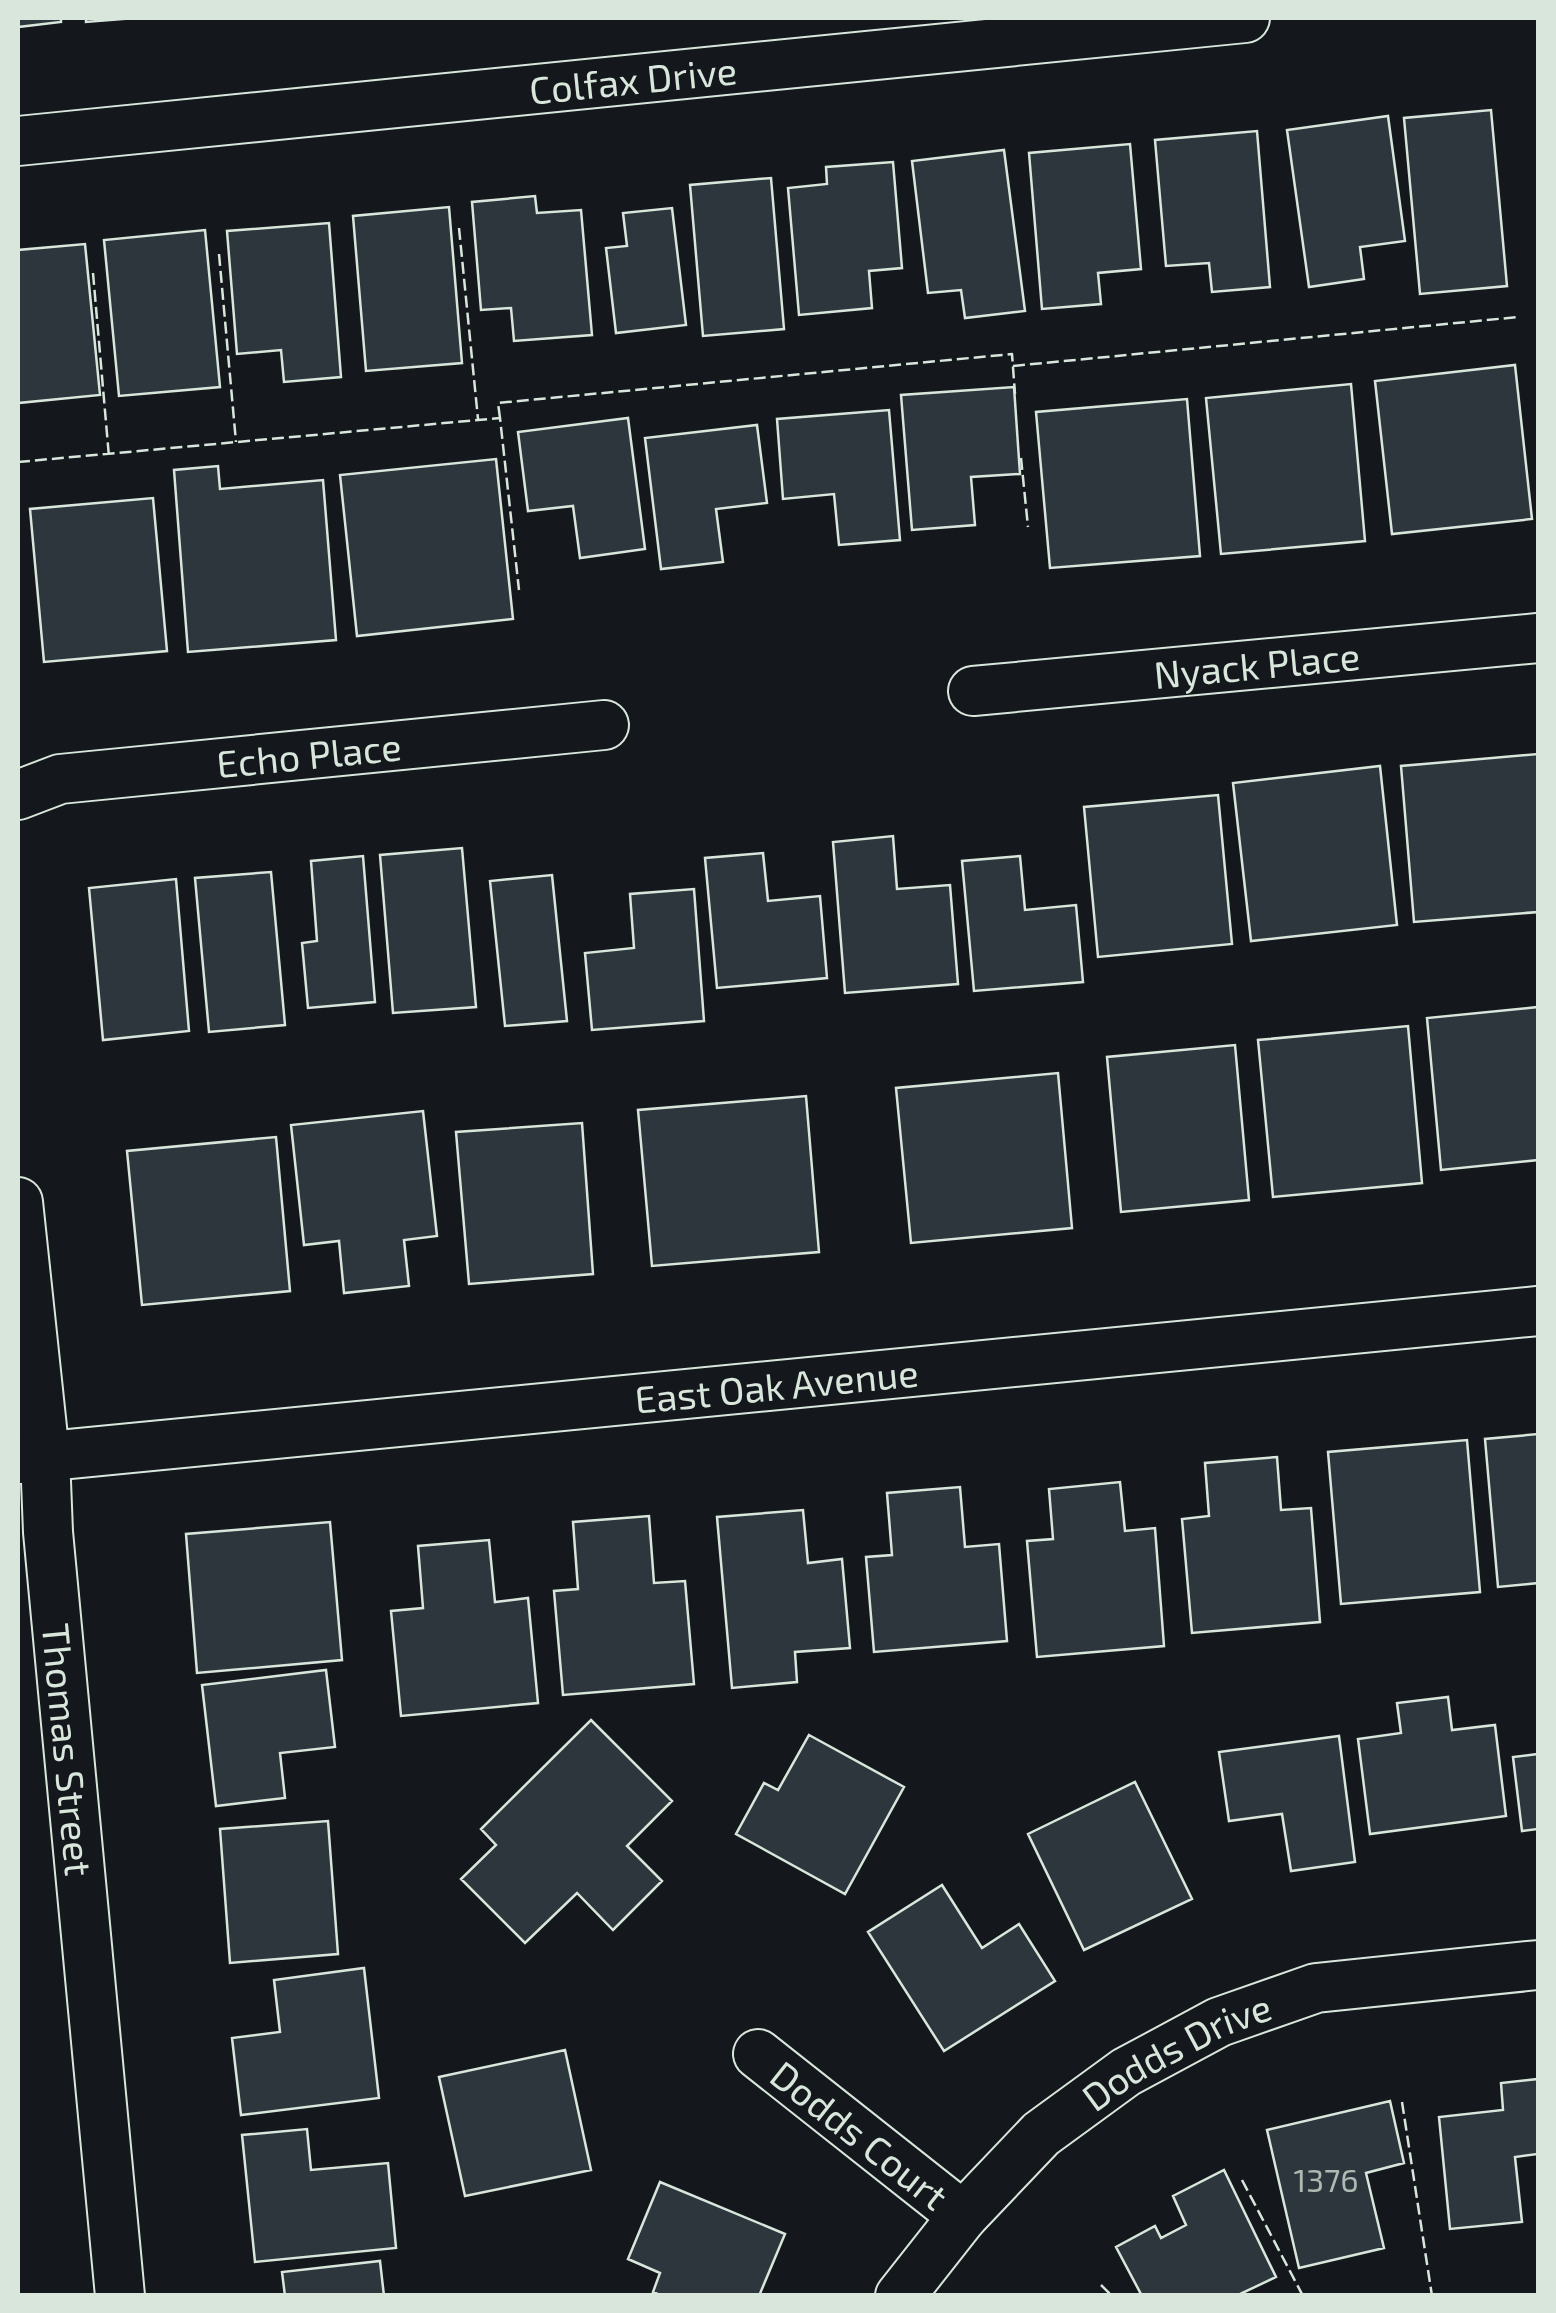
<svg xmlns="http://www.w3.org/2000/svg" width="1556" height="2313" viewBox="0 0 1556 2313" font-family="'Exo 2',sans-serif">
  <rect width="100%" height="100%" fill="#14181c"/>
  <path fill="#2c363c" stroke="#d8e6dc" stroke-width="2.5" d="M 18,18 L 61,18 L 61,22 L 18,27 Z
    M 86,18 L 135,18 L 86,22 Z
    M 1491,110 L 1507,286 L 1420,294 L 1404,118 Z
    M 1388,116 L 1405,241 L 1360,247 L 1364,279 L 1309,287 L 1287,130 Z
    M 1257,131 L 1270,287 L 1212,292 L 1209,263 L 1166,266 L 1155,140 Z
    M 1130,144 L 1141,269 L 1098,273 L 1101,304 L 1042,309 L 1029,153 Z
    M 1004,150 L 1025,311 L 965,318 L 961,290 L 928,293 L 912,161 Z
    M 893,162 L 902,268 L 869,271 L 872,308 L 799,315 L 788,188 L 827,184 L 826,167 Z
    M 771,178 L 784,329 L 703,336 L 690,185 Z
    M 535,196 L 537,213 L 581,210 L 592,335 L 514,341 L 511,308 L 481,310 L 472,202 Z
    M 449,207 L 462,363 L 366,371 L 353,216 Z
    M 672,208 L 686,325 L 616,333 L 606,248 L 627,246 L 623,213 Z
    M 329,223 L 341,377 L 284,382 L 281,350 L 237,354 L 227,231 Z
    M 205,230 L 220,387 L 119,396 L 104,240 Z
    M 85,244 L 100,395 L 18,403 L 18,250 Z
    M 1515,365 L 1532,519 L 1392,534 L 1375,381 Z
    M 1351,384 L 1365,541 L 1221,554 L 1206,398 Z
    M 1014,387 L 1020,474 L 971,477 L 975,525 L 912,530 L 901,395 Z
    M 1187,399 L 1200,556 L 1050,568 L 1036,412 Z
    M 889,410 L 900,540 L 839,545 L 834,494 L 783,499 L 777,419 Z
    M 628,418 L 645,549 L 580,558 L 573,506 L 528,511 L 518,432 Z
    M 757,425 L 767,503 L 716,509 L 723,562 L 661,569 L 645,438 Z
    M 496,459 L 513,619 L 357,636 L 340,475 Z
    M 218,466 L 220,489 L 323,480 L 336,640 L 188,652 L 174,470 Z
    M 153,498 L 167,651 L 44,662 L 30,509 Z
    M 1538,754 L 1538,912 L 1414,922 L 1401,766 Z
    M 1380,766 L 1397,925 L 1251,941 L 1233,783 Z
    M 1218,795 L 1232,944 L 1098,957 L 1084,807 Z
    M 893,836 L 897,889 L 950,885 L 958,984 L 845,993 L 833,842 Z
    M 462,848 L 476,1007 L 393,1013 L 380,855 Z
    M 763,853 L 768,901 L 820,896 L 827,978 L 717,988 L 705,858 Z
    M 363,856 L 375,1002 L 308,1008 L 302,943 L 317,941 L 311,861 Z
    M 1020,856 L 1025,910 L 1076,905 L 1083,982 L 974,991 L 962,861 Z
    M 271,872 L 285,1025 L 209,1032 L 195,878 Z
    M 552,875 L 567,1021 L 505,1026 L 490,881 Z
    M 176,879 L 189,1031 L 103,1040 L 89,888 Z
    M 694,889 L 704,1021 L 592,1030 L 585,953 L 634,948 L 630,894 Z
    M 1538,1007 L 1538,1160 L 1441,1170 L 1427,1018 Z
    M 1408,1026 L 1422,1183 L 1273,1197 L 1258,1040 Z
    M 1235,1045 L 1249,1200 L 1121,1212 L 1107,1057 Z
    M 1058,1073 L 1072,1228 L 911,1243 L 896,1088 Z
    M 806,1096 L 819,1252 L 652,1266 L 638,1110 Z
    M 423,1111 L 437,1236 L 404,1240 L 409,1286 L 344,1293 L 339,1241 L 304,1245 L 291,1125 Z
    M 582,1123 L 593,1274 L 469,1284 L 456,1132 Z
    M 276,1137 L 290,1291 L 142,1305 L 127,1151 Z
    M 1538,1434 L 1538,1583 L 1498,1587 L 1485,1439 Z
    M 1467,1440 L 1480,1592 L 1341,1604 L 1328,1452 Z
    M 1277,1457 L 1281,1510 L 1311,1508 L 1320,1622 L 1192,1633 L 1182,1519 L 1209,1516 L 1205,1463 Z
    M 1120,1482 L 1125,1531 L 1155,1528 L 1164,1646 L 1037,1657 L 1027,1541 L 1053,1539 L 1049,1489 Z
    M 960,1487 L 965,1547 L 999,1544 L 1007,1641 L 874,1652 L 866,1557 L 892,1555 L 887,1493 Z
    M 803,1510 L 808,1563 L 842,1559 L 850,1648 L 795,1652 L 797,1682 L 732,1688 L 717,1517 Z
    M 649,1516 L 654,1583 L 685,1581 L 694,1684 L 563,1695 L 554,1591 L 578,1589 L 573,1522 Z
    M 330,1522 L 342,1660 L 197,1673 L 186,1534 Z
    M 489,1540 L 495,1602 L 528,1598 L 538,1703 L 401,1716 L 391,1611 L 423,1608 L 418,1546 Z
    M 326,1670 L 335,1747 L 280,1753 L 285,1798 L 216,1806 L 202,1685 Z
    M 1448,1697 L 1452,1730 L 1495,1725 L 1506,1816 L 1370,1834 L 1358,1739 L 1401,1733 L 1397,1703 Z
    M 591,1720 L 672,1801 L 627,1846 L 662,1881 L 613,1930 L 577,1893 L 525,1943 L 461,1879 L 496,1845 L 481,1829 Z
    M 809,1735 L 904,1787 L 845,1894 L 736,1834 L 764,1783 L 778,1790 Z
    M 1339,1736 L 1355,1862 L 1291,1871 L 1282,1814 L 1229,1821 L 1219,1752 Z
    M 1538,1754 L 1538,1829 L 1522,1831 L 1513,1757 Z
    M 1135,1782 L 1192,1899 L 1084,1950 L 1028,1834 Z
    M 328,1821 L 338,1954 L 230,1963 L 220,1829 Z
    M 942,1885 L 982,1948 L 1019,1924 L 1055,1981 L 944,2051 L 868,1932 Z
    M 364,1968 L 379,2098 L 241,2115 L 232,2038 L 280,2032 L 274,1980 Z
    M 565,2050 L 591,2170 L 465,2196 L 439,2077 Z
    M 1538,2079 L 1538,2154 L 1515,2157 L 1522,2222 L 1450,2229 L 1439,2117 L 1503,2110 L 1501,2083 Z
    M 1390,2101 L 1404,2163 L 1366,2173 L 1384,2248 L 1299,2268 L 1267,2130 Z
    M 307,2129 L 311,2170 L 388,2163 L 396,2248 L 255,2262 L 242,2135 Z
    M 1224,2170 L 1276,2277 L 1236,2296 L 1142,2296 L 1116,2247 L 1155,2226 L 1161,2238 L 1186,2225 L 1173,2196 Z
    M 660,2182 L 785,2234 L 759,2296 L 662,2296 L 653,2292 L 660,2273 L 628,2259 Z
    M 380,2261 L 384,2296 L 285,2296 L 282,2272 Z"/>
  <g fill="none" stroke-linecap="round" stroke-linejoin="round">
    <g stroke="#d8e6dc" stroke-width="52">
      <g id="street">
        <path id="s1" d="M 18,141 L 1245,18"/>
        <path id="s2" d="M 973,691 L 1538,638"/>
        <path id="s3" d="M 18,795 L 60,779 L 604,725"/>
        <path id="s4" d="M 18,1202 L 45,1456 L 48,1532 L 120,2296"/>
        <path id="s5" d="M 18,1459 L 1538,1311"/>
        <path id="s6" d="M 758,2054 L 963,2216"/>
        <path id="s7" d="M 900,2296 L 963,2216 L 1041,2134 L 1126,2072 L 1219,2022 L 1316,1988 L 1538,1965"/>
      </g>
    </g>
    <use href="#street" stroke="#14181c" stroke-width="48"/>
    <path stroke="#d8e6dc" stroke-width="2.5" stroke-dasharray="12 5" stroke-linecap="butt" d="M 459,228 L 478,419
      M 219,254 L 236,442
      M 93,273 L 109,457
      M 1013,366 L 1518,317
      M 500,418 L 498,403 L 1012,354 L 1015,394
      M 1021,458 L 1028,527
      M 18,462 L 500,418 L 519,590
      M 1402,2102 L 1432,2296
      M 1242,2180 L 1303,2296
      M 1101,2285 L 1112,2296"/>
  </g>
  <g text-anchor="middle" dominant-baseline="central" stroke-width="8" stroke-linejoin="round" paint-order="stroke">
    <g font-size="32" fill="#adbab4">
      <text x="1326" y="2179">1376</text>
    </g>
    <g font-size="38" fill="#d8e6dc" stroke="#14181c">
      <text stroke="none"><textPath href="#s1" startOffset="618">Colfax Drive</textPath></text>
      <text stroke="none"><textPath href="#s2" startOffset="285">Nyack Place</textPath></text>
      <text stroke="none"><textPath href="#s3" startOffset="295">Echo Place</textPath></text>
      <text stroke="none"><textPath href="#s5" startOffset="762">East Oak Avenue</textPath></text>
      <text stroke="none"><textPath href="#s4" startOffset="550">Thomas Street</textPath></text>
      <text stroke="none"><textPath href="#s7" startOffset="375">Dodds Drive</textPath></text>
      <text stroke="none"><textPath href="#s6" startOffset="130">Dodds Court</textPath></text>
    </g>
  </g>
  <rect width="1556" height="2313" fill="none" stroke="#d8e6dc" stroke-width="40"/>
</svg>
